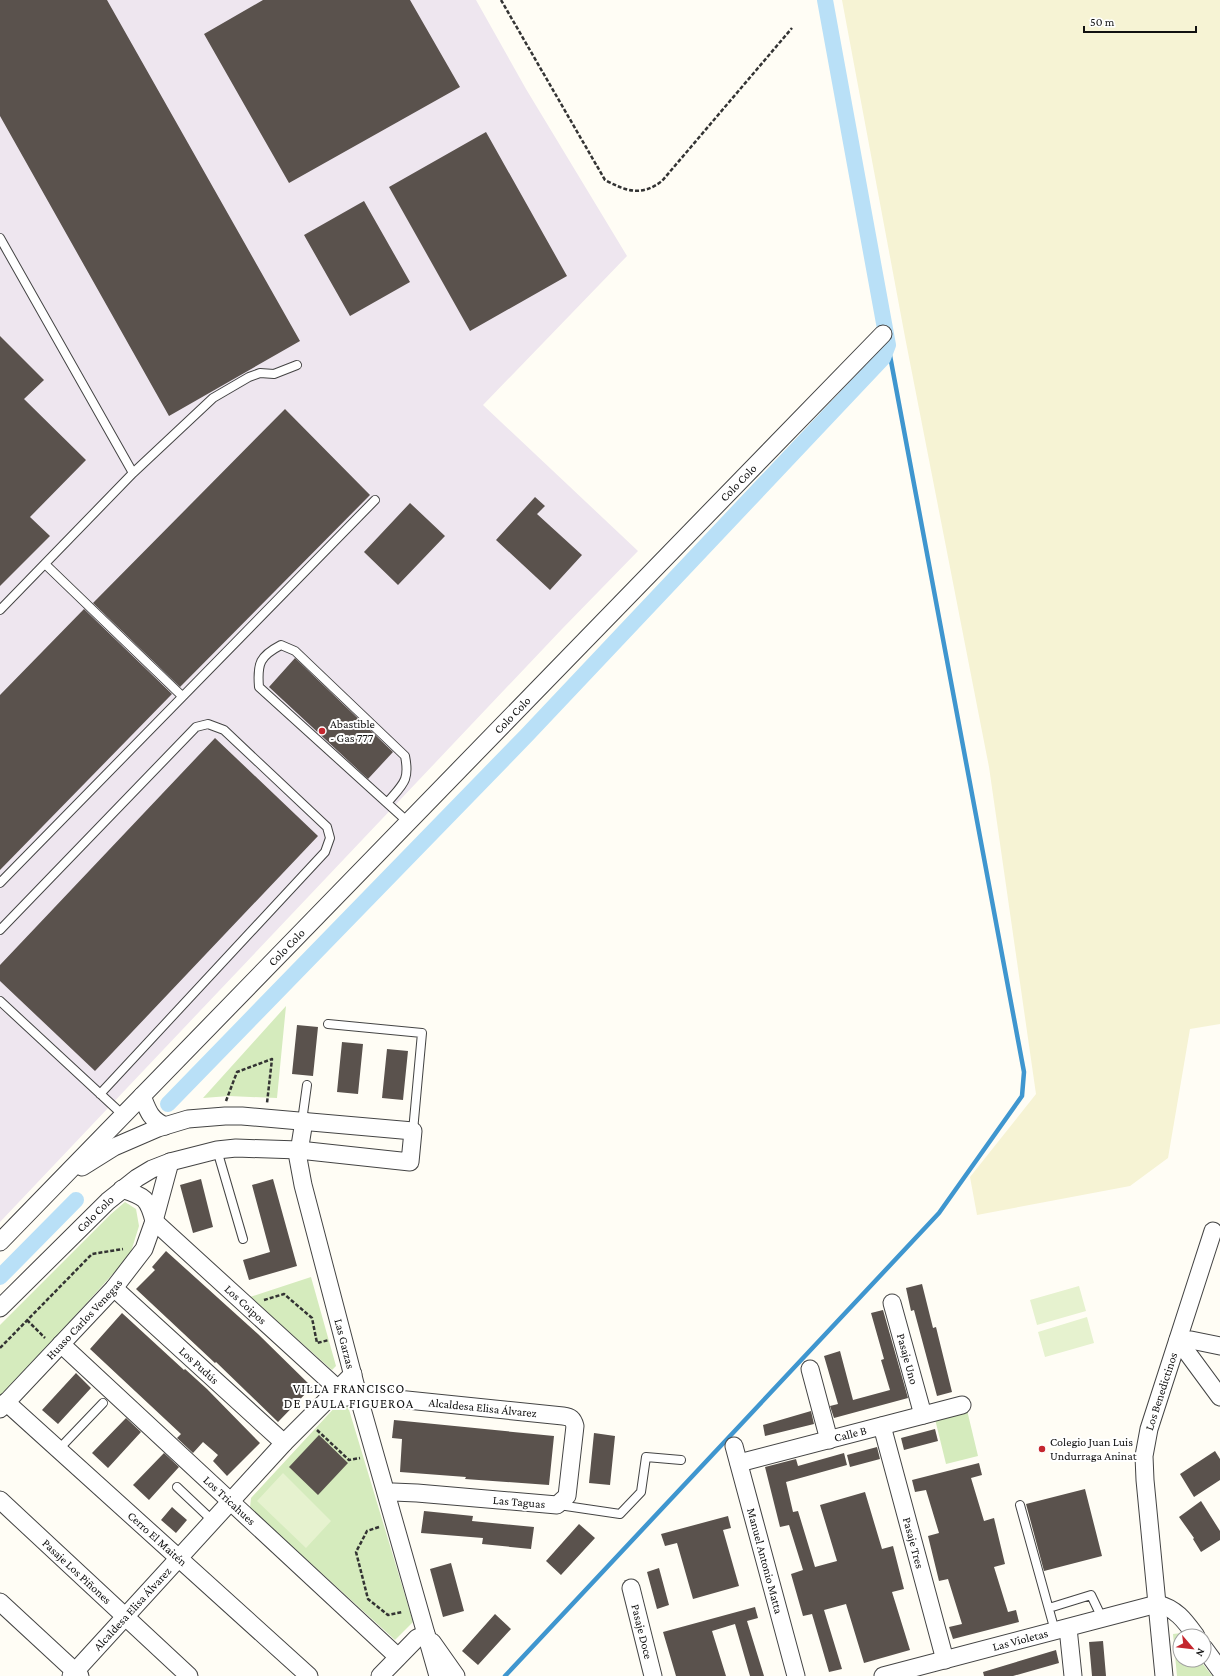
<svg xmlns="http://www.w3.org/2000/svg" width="1220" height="1676" viewBox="0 0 1220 1676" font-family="'Crimson Pro',serif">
  <rect width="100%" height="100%" fill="#fffdf5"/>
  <path fill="#eee6ef" d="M 0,0 L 476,0 L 526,89 L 627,256 L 483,405 L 638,551 L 562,629 L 0,1222 Z"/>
  <path fill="#f6f3d4" d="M 842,0 L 1220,0 L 1220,1024 L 1190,1029 L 1168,1158 L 1130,1186 L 977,1215 L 970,1177 L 1036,1094 L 989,767 L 905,337 Z"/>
  <path fill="#d5ebbd" d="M 286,1006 L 277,1098 L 229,1096 L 203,1098 Z
    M 125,1202 L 136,1209 L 139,1226 L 130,1255 L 0,1399 L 0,1325 L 111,1214 Z
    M 311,1277 L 336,1366 L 332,1370 L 250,1297 Z
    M 347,1403 L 413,1622 L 395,1640 L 250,1508 L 251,1498 L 338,1404 Z
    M 967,1410 L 978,1456 L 946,1464 L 935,1419 Z
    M 1182,1633 L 1184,1636 L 1180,1636 L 1180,1660 L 1200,1660 L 1212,1676 L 1177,1676 L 1173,1634 Z"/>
  <path fill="#e6f2cf" d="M 1079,1286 L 1086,1311 L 1037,1325 L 1030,1300 Z
    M 1087,1317 L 1094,1343 L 1045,1357 L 1038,1332 Z
    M 283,1473 L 331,1521 L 306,1548 L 257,1501 Z"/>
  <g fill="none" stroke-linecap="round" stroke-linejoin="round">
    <path stroke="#3f96cf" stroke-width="4.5" d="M 505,1676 L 939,1213 L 1022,1096 L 1024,1072 L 888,345"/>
    <path stroke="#b9e0f7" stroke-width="16" d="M 168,1104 L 526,736 L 883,358 L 888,345 L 825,0
      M 0,1277 L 76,1200"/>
  </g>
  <path fill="#5a524d" d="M 0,0 L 107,0 L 300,341 L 169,416 L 0,116 Z
    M 263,0 L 410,0 L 460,87 L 289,183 L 204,34 Z
    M 486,132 L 567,276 L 470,331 L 389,187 Z
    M 364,201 L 410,282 L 350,316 L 304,235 Z
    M 0,336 L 44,380 L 24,399 L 86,460 L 30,517 L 50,536 L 0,586 Z
    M 285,409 L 370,495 L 180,687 L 93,603 Z
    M 535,497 L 545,506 L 537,514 L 582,555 L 550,590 L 496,540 Z
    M 410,503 L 445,536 L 398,585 L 364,552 Z
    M 84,609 L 172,694 L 0,870 L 0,695 Z
    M 295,658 L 393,752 L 368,779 L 269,687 Z
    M 215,738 L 318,836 L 95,1071 L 0,981 L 0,965 Z
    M 297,1025 L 318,1027 L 313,1076 L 292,1074 Z
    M 342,1042 L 363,1044 L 358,1094 L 337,1092 Z
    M 387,1049 L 408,1051 L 403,1100 L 382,1098 Z
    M 201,1179 L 213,1227 L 193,1233 L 180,1185 Z
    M 273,1179 L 297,1266 L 249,1280 L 243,1260 L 270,1252 L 252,1185 Z
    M 166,1251 L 258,1334 L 312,1387 L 278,1422 L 216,1362 L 215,1363 L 136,1289 L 155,1270 L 152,1267 Z
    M 922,1284 L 933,1328 L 936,1327 L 952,1392 L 937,1396 L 914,1310 L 911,1311 L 906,1288 Z
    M 883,1310 L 908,1398 L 834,1418 L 830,1406 L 838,1404 L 824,1356 L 840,1351 L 853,1400 L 890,1390 L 881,1360 L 884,1359 L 871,1313 Z
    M 122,1313 L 184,1370 L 185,1369 L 207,1389 L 260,1443 L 227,1476 L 213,1461 L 218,1455 L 203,1442 L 193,1453 L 177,1438 L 181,1434 L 90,1349 Z
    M 76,1373 L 91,1388 L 58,1424 L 42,1410 Z
    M 811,1411 L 814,1424 L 765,1436 L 763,1425 Z
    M 126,1418 L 141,1432 L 108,1468 L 92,1453 Z
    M 394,1420 L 554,1436 L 549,1485 L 465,1479 L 466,1477 L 400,1472 L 402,1439 L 392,1438 Z
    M 935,1429 L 938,1441 L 904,1450 L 901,1438 Z
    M 594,1433 L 615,1436 L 610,1485 L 589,1483 Z
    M 319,1435 L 348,1463 L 318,1495 L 289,1467 Z
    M 877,1447 L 880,1459 L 850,1467 L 847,1455 Z
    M 1215,1451 L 1220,1459 L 1220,1480 L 1194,1497 L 1180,1474 Z
    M 164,1453 L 179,1467 L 149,1500 L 133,1485 Z
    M 844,1453 L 847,1465 L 786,1482 L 793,1512 L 798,1511 L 815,1567 L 837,1561 L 820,1505 L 865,1492 L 882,1549 L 893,1546 L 904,1589 L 892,1592 L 910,1650 L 864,1663 L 846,1604 L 824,1610 L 842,1669 L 829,1672 L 812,1614 L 803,1616 L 791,1574 L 803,1570 L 789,1525 L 780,1527 L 765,1467 L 796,1459 L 798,1466 Z
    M 979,1463 L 982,1475 L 971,1478 L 984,1521 L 994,1518 L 1005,1564 L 994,1567 L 1008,1612 L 1016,1610 L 1019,1622 L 953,1639 L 949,1627 L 962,1624 L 948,1579 L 939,1581 L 928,1536 L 939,1533 L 926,1490 L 915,1492 L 912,1480 Z
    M 1085,1489 L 1102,1556 L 1044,1571 L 1026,1504 Z
    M 1201,1501 L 1220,1531 L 1220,1540 L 1201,1552 L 1193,1539 L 1194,1538 L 1179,1517 Z
    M 172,1507 L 187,1520 L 176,1533 L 161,1520 Z
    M 424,1511 L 473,1516 L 472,1521 L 534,1527 L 531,1549 L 482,1544 L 483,1538 L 421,1533 Z
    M 728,1516 L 731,1528 L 723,1530 L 739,1586 L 693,1599 L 677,1543 L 665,1546 L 661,1534 Z
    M 579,1524 L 595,1538 L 561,1575 L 546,1561 Z
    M 451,1563 L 464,1611 L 443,1617 L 430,1569 Z
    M 659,1568 L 669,1605 L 657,1609 L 647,1572 Z
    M 755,1607 L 758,1618 L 747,1621 L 764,1676 L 750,1676 L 735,1624 L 712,1631 L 726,1676 L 676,1676 L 663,1632 Z
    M 495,1614 L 511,1629 L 478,1665 L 462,1651 Z
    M 1103,1641 L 1106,1676 L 1092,1676 L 1089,1642 Z
    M 1056,1650 L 1059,1663 L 1013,1676 L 984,1676 L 983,1672 Z"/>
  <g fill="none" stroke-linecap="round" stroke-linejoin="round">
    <g stroke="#444" stroke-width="10">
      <path id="service" d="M 0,238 L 133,473
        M 45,564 L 182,696
        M 0,610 L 133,473 L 213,398 L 249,377 L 260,373 L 274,374 L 297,365
        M 387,803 C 403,784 410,781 405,756 L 295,651 L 281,645 C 260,656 257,663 259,687 L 387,803 L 408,822
        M 0,883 L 375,500
        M 0,930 L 196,727 L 208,724 L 224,730 L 327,827 L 330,838 L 325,852 L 100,1094
        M 0,1001 L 123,1115
        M 328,1024 L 422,1033 L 413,1131
        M 302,1121 L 307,1085
        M 217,1150 L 243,1239
        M 59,1449 L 103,1403
        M 177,1487 L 213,1521
        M 559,1505 L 620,1514 L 641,1492 L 646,1457 L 681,1460
        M 1020,1505 L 1055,1631
        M 1049,1608 L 1091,1595 L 1102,1618"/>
    </g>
    <g stroke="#444" stroke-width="19">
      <g id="minor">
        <path d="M 142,1096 C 148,1111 150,1119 165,1126"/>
        <path id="s1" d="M 304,1121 L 298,1158 L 303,1185 L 358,1395 L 438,1676"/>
        <path d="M 122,1189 C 145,1197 148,1198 154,1221"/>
        <path id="s2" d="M 154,1221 L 338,1389"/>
        <path id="s3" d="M 0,1242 L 883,334"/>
        <path id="s4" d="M 114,1288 L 284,1443"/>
        <path id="s5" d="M 892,1303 L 923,1415"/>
        <path id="s6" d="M 0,1308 L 108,1201 L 137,1178 L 152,1169 L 170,1162 L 217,1150 L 236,1148 L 299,1150 L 410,1162 L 413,1131 L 242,1116 L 225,1116 L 188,1119 L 158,1128 L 114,1147 L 82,1167"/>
        <path d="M 1178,1340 L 1220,1397"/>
        <path d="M 1178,1340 L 1191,1340 L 1220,1346"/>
        <path id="s7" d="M 61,1344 L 398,1657"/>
        <path d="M 810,1369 L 829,1440"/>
        <path id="s8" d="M 326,1401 L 358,1395 L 563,1416 C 571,1417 573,1419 575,1426 L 567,1496 L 557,1505 L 417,1493 L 393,1492 L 387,1494"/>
        <path id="s9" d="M 6,1402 L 309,1676"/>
        <path id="s10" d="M 0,1409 L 114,1288 L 144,1249 L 154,1221 L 170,1162"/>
        <path id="s11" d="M 882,1426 L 945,1660"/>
        <path id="s12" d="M 734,1446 L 796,1676"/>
        <path id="s13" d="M 739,1463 L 962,1405"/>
        <path id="s14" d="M 0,1500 L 189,1676"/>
        <path id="s15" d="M 631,1588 L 653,1676"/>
        <path d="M 0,1602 L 80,1676"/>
        <path d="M 1068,1628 L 1073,1676"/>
        <path d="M 432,1642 L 456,1676"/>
        <path d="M 1204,1648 L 1220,1670"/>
        <path id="s16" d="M 71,1676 L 284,1443 L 353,1374"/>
        <path d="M 380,1676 L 417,1638 L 426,1634"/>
        <path id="s17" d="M 883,1676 L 1157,1604 C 1176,1608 1185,1621 1196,1636"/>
        <path id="s18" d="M 1164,1676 L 1145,1480 L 1144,1456 L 1149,1429 L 1213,1231"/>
      </g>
    </g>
    <path stroke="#333" stroke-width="2.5" stroke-dasharray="4 2" stroke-linecap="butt" d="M 501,0 L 605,180 C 626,191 641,197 662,181 L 792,28
      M 226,1101 L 237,1072 L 272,1059 L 267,1103
      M 264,1300 L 284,1294 L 312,1318 L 317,1343 L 329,1340
      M 27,1320 L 45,1338
      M 0,1348 L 92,1254 L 123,1249
      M 317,1430 L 349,1460 L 360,1458
      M 379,1527 L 367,1531 L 356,1552 L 368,1599 L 388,1615 L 402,1612"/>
    <use href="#service" stroke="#fff" stroke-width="8"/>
    <use href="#minor" stroke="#fff" stroke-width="17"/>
  </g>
  <g fill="#c4262e" stroke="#fff" stroke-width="1.5">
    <circle cx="322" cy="731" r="4"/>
    <circle cx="1042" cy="1449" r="4"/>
  </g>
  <g text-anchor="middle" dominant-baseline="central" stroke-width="4" stroke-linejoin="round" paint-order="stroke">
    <g font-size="12" fill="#111" stroke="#fff">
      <text stroke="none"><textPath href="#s3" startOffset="1059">Colo Colo</textPath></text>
      <text stroke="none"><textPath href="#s3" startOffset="735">Colo Colo</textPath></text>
      <text stroke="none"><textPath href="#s3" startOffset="411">Colo Colo</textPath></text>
      <text stroke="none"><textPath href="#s6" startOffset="134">Colo Colo</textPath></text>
      <text stroke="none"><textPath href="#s2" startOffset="124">Los Coipos</textPath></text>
      <text stroke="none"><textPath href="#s10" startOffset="123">Huaso Carlos Venegas</textPath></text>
      <text stroke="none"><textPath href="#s1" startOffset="229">Las Garzas</textPath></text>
      <text stroke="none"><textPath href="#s5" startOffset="58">Pasaje Uno</textPath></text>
      <text stroke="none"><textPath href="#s4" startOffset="115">Los Pudús</textPath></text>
      <text stroke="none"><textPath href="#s18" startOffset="288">Los Benedictinos</textPath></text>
      <text stroke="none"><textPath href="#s8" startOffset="158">Alcaldesa Elisa Álvarez</textPath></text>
      <text stroke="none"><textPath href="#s13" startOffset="115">Calle B</textPath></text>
      <text stroke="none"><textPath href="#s7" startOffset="230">Los Tricahues</textPath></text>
      <text transform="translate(519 1502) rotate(5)">Las Taguas</text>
      <text stroke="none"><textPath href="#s9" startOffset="204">Cerro El Maitén</textPath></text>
      <text stroke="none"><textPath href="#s11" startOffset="121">Pasaje Tres</textPath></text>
      <text stroke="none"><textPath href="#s12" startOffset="119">Manuel Antonio Matta</textPath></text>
      <text stroke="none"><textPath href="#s14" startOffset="105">Pasaje Los Piñones</textPath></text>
      <text stroke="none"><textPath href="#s16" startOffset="91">Alcaldesa Elisa Álvarez</textPath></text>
      <text stroke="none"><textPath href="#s15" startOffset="45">Pasaje Doce</textPath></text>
      <text stroke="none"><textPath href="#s17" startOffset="142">Las Violetas</textPath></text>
    </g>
    <g font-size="12" fill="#111" stroke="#fff" text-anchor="start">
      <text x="330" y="724">Abastible<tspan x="330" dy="14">- Gas 777</tspan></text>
      <text x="1050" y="1442">Colegio Juan Luis<tspan x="1050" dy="14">Undurraga Aninat</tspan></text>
    </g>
    <g font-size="13" letter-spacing="1" fill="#111" stroke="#fff">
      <text x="349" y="1388">VILLA FRANCISCO<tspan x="349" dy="15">DE PAULA FIGUEROA</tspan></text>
    </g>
  </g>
  <g transform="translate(1192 1648) rotate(118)"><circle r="19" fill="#ffffff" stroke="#a0a0a0"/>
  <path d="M0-3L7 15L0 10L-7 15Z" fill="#c4262e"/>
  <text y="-6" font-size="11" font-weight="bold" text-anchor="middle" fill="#111111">N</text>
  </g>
  <path d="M1084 26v6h112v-6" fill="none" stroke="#111111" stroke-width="2"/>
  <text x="1090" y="26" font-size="12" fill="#111111" stroke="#ffffff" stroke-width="3" paint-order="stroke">50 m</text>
</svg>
